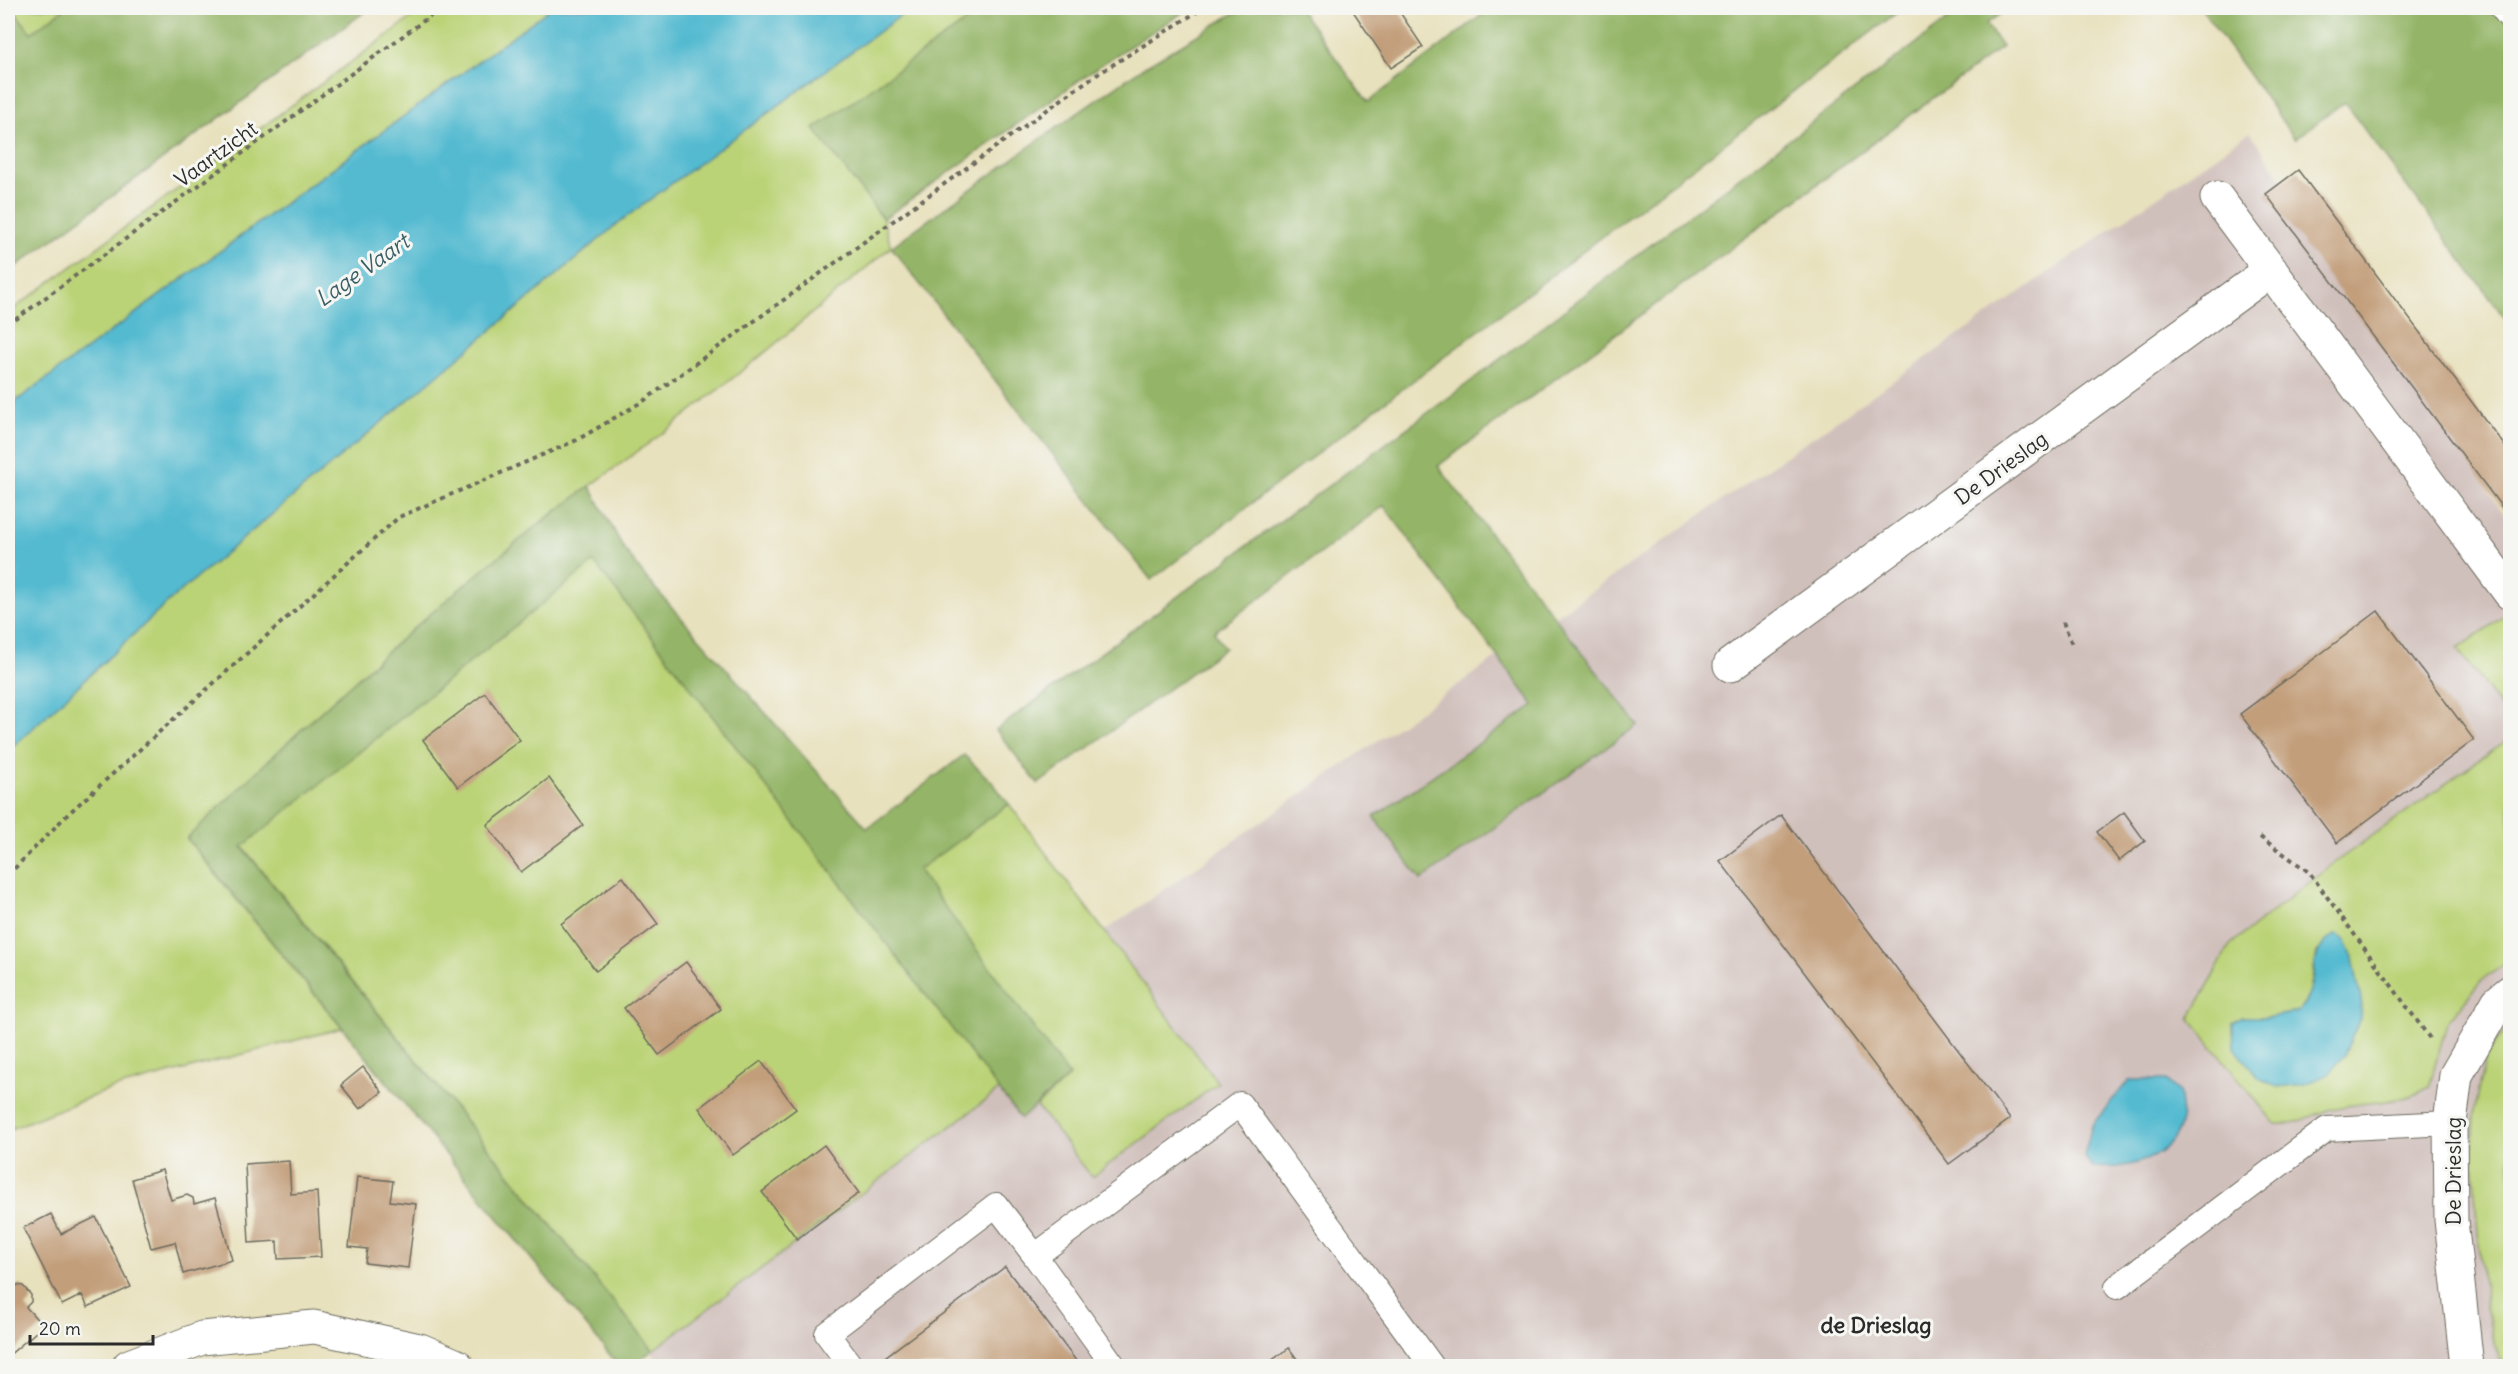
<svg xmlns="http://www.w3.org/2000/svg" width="2518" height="1374" viewBox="0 0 2518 1374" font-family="Delius,sans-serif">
  <rect width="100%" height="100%" fill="#f6f6f2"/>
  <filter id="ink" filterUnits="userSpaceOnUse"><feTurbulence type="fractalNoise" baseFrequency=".0167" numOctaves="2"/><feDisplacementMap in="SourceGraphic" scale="12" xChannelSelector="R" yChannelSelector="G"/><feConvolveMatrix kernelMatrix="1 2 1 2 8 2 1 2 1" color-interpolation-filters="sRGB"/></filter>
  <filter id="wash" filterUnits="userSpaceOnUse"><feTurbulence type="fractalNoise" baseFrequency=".008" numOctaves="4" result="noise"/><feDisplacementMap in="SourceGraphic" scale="24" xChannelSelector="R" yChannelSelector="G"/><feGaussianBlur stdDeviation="1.35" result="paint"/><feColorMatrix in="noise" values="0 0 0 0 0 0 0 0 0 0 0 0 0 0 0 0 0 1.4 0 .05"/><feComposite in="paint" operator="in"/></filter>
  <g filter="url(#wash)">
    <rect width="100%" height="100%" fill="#e8e1bd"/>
    <path fill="#d0c0bc" d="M 2250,132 L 2510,523 L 2510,1366 L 662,1366 L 603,1281 Z"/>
    <path fill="#bbd377" stroke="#737f51" stroke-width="1.5" fill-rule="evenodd" d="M 12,8 L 65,8 L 31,33 Z
      M 425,8 L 551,8 L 8,407 L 8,313 Z
      M 911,8 L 985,8 L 815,129 L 883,219 L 891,247 L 762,355 L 671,427 L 541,522 L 413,629 L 187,839 L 342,1028 L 111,1089 L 8,1130 L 8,751 L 176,595 L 622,220 Z
      M 594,561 L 999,1090 L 653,1350 L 242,846 Z
      M 2507,614 L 2510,618 L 2510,720 L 2458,649 Z
      M 2510,738 L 2510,960 L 2480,982 L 2447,1023 L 2429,1087 C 2400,1106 2365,1100 2333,1109 C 2312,1114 2298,1126 2275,1124 L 2190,1019 L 2230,945 L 2334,863 ZM 2317,952 L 2361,1000 L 2360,1018 L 2344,1055 L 2234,1047 L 2233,1023 L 2242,1017 L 2270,1017 L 2298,1012 L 2309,995 Z
      M 1009,804 L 1218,1083 L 1092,1177 L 1037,1106 L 1069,1077 L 917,870 Z
      M 2510,1024 L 2510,1366 L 2505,1366 C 2482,1342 2470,1159 2474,1120 C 2475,1102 2481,1073 2487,1057 C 2491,1045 2503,1034 2510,1024 Z"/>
    <path fill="#94b568" stroke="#60704a" stroke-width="1.5" d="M 8,8 L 12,8 L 31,33 L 65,8 L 370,8 L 8,272 Z
      M 985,8 L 1190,8 L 1105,62 L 883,219 L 814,129 Z
      M 1243,8 L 1299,8 L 1368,102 L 1491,8 L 1903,8 L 1151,580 L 891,247 L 1029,147 L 1147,65 Z
      M 1963,8 L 2009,8 L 1986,24 L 2002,47 L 1438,466 L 1638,725 L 1421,880 L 1374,817 L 1534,705 L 1384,506 L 1214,632 L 1225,648 L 1038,784 L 996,730 L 1467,384 Z
      M 2201,8 L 2496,8 L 2510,26 L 2510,325 L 2344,102 L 2295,139 Z
      M 590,486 L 624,549 L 647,579 L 867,828 L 964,755 L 993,783 L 1009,804 L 918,870 L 1069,1076 L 1021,1119 L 594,562 L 242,847 L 653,1350 L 631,1366 L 619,1366 L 187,838 C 315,715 446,592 590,486 Z"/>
    <path fill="#52bad0" stroke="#3e727e" stroke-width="1.5" d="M 551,8 L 911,8 L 622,220 L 176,595 L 8,751 L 8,407 Z
      M 2337,934 L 2345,940 L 2353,957 L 2361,1000 L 2360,1018 L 2344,1055 L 2329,1074 L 2306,1084 L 2277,1087 L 2259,1078 L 2234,1047 L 2233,1023 L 2242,1017 L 2270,1017 L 2298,1012 C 2301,1007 2306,1002 2308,996 C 2320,972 2307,949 2337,934 Z
      M 2129,1080 L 2166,1080 L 2179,1092 C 2180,1100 2183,1112 2181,1120 C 2173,1160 2127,1170 2092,1167 L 2084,1156 L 2092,1125 Z"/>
    <g id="blocks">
      <path fill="#c29e7a" d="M 1351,8 L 1397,8 L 1423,47 L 1391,68 Z
        M 2298,170 L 2510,453 L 2510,518 L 2266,194 Z
        M 2378,611 L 2474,740 L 2337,843 L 2240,714 Z
        M 485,693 L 520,740 L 458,787 L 423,740 Z
        M 549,778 L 583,825 L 521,872 L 487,825 Z
        M 2124,812 L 2145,841 L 2119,861 L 2097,832 Z
        M 1781,815 L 2010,1119 L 1949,1164 L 1720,861 Z
        M 623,877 L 658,924 L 596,971 L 561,924 Z
        M 686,962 L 721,1009 L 659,1055 L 624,1008 Z
        M 761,1061 L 796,1109 L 733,1155 L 699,1108 Z
        M 363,1067 L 382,1092 L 360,1109 L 341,1085 Z
        M 824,1145 L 859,1193 L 797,1239 L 762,1192 Z
        M 289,1161 L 291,1194 L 317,1192 L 321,1257 L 278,1259 L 277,1241 L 249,1243 L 245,1164 Z
        M 162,1170 L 171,1200 L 187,1195 L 193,1198 L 194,1204 L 215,1198 L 232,1260 L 183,1274 L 175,1242 L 151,1248 L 132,1179 Z
        M 357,1177 L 393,1181 L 390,1201 L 416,1204 L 408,1268 L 365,1263 L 367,1249 L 349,1247 Z
        M 51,1214 L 61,1234 L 96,1217 L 131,1287 L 88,1307 L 82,1295 L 62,1305 L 23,1228 Z
        M 1005,1267 L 1080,1366 L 892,1366 L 885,1357 Z
        M 8,1285 L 12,1290 L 17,1285 L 23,1286 L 31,1295 L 31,1302 L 26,1307 L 43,1326 L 8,1356 Z
        M 1289,1348 L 1302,1366 L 1264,1366 Z"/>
    </g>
  </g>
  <g filter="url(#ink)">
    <use href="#blocks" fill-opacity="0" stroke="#6d6b5e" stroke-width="1.5"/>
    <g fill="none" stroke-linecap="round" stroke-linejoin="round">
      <g stroke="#6d6b5e" stroke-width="26">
        <path id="lane" d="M 2502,8 L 2510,18
          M 2117,1287 L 2327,1129 L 2450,1123
          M 851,1366 L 827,1334 L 996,1205 L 1035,1256
          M 1114,1366 L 1035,1256 L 1240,1104 L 1432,1366"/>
      </g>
      <g stroke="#6d6b5e" stroke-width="35">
        <path id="street" d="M 2217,198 L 2510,593
          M 1730,665 L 2271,270
          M 129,1366 L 202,1338 L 314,1327 L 420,1350 L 457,1366
          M 2467,1366 L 2451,1220 L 2450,1123 L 2456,1075 L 2498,1002 L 2510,992"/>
      </g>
      <path stroke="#6d6b5e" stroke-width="4" stroke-dasharray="4.5 4.5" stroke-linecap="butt" d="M 8,325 L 441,8
        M 2063,622 L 2072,644
        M 2260,837 L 2309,872 L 2431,1040
        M 8,875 L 69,813 L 399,517 L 577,440 L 645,400 L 1087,81 L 1203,8"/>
      <use href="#lane" stroke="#fff" stroke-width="24"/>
      <use href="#street" stroke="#fff" stroke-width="33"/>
    </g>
  </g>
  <g text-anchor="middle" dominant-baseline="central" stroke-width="6" stroke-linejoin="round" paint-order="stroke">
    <g font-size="21" fill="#2b2b2b" stroke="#f6f6f2">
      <text transform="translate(216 154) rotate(-36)">Vaartzicht</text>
      <text transform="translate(2001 468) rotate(-36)">De Drieslag</text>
      <text transform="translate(2453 1171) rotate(-90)">De Drieslag</text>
    </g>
    <g font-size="22" font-style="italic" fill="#395d65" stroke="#f6f6f2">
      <text transform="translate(362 270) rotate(-35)">Lage Vaart</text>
    </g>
    <g font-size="22" font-weight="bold" fill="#2b2b2b" stroke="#f6f6f2">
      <text x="1876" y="1325">de Drieslag</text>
    </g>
  </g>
  <rect width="2518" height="1374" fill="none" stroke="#f6f6f2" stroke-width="30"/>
  <path d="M30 1335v9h123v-9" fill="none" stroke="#2b2b2b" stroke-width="3"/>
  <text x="39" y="1335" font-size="18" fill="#2b2b2b" stroke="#f6f6f2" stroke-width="4.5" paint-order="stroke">20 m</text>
</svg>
